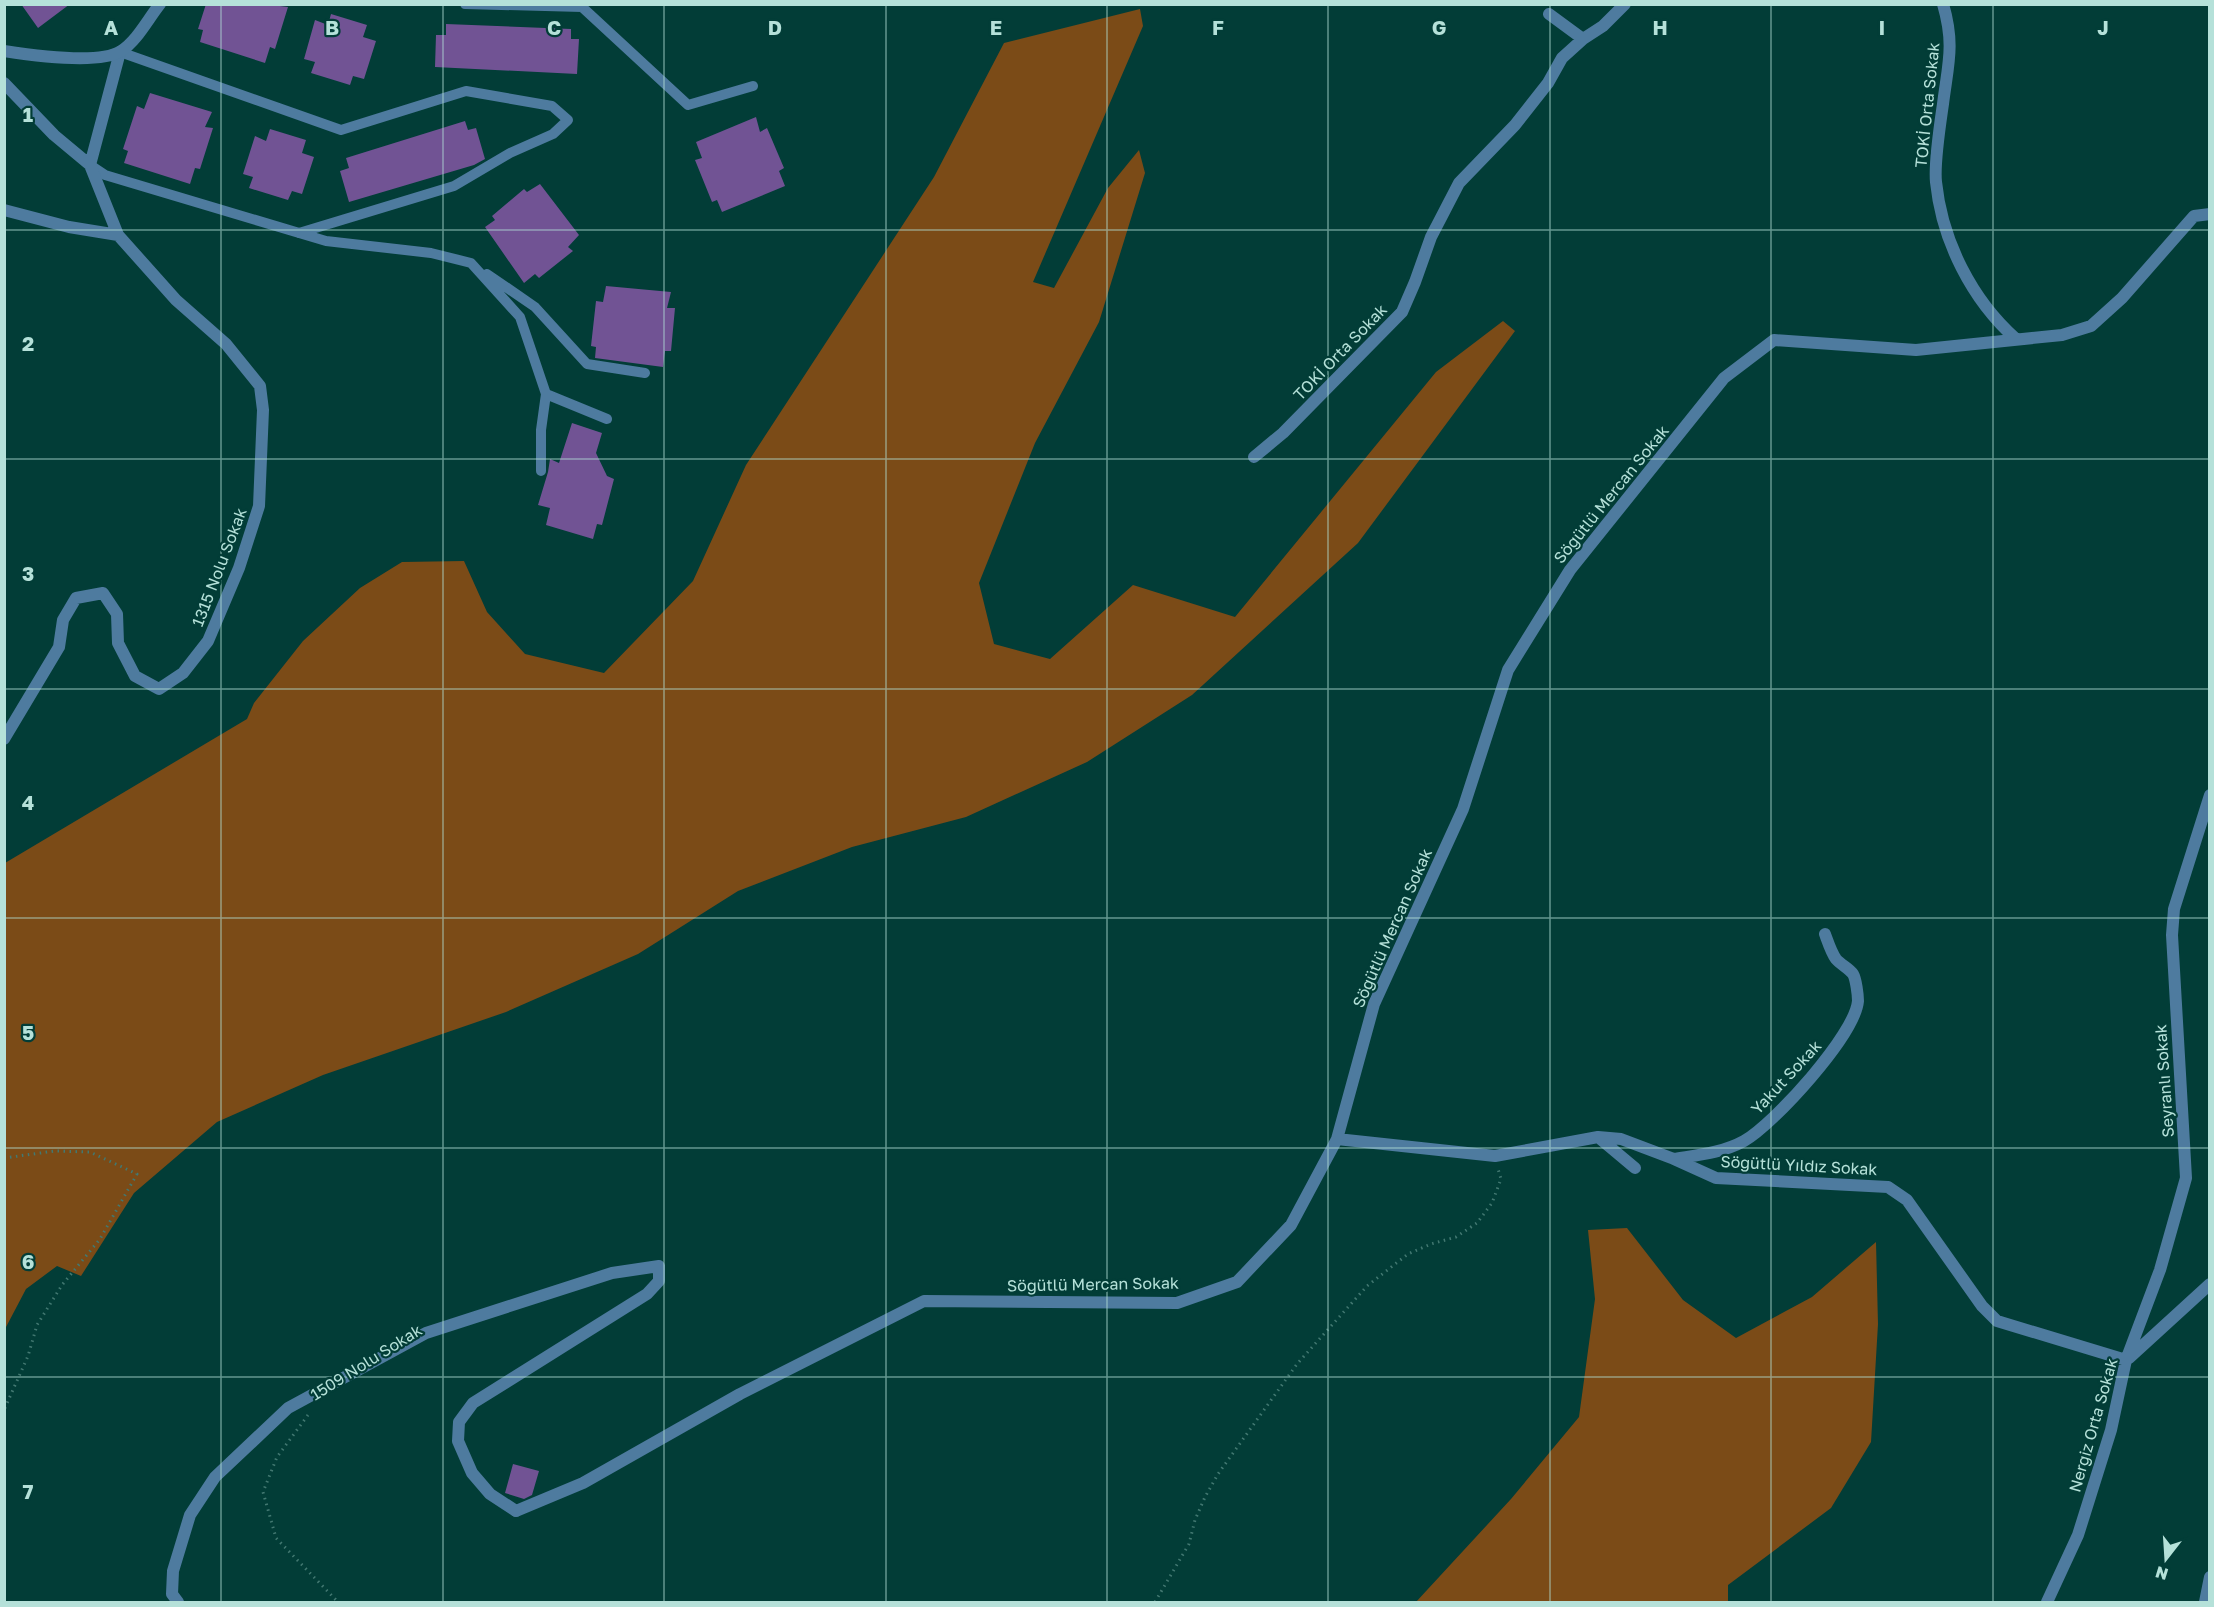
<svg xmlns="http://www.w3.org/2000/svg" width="2214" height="1607" viewBox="0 0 2214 1607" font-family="'Golos Text',sans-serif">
  <rect width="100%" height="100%" fill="#023d37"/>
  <path fill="#7b4b17" d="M 1140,9 L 1143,26 L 1033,282 L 1054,288 L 1108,188 L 1139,150 L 1145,173 L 1099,322 L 1035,443 L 979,583 L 994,644 L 1050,659 L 1133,585 L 1235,617 L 1436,372 L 1503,321 L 1515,331 L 1358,543 L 1192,695 L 1087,762 L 966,817 L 852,847 L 738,891 L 638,954 L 506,1012 L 323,1075 L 217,1122 L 134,1193 L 81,1276 L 57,1266 L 26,1289 L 5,1329 L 5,863 L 247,719 L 254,703 L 303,641 L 360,588 L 402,562 L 464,561 L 487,612 L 525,654 L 604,673 L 693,581 L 746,465 L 934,177 L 1004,43 Z
    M 1627,1228 L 1683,1300 L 1736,1338 L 1812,1297 L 1876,1242 L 1878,1324 L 1871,1442 L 1831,1508 L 1728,1585 L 1728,1602 L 1416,1602 L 1511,1499 L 1579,1417 L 1595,1299 L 1588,1230 Z"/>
  <path fill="#715394" d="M 21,4 L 70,4 L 38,28 Z
    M 206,4 L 281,4 L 280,6 L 288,7 L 275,49 L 270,47 L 265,63 L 200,42 L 203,30 L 198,29 Z
    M 331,14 L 367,25 L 363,37 L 376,41 L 364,79 L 353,76 L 350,85 L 311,73 L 315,62 L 304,59 L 315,20 L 328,25 Z
    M 446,24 L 571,29 L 571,39 L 579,39 L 577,74 L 435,67 L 436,35 L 446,35 Z
    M 150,93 L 212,112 L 205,127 L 213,128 L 200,169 L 195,168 L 190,184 L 124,163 L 128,151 L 123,149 L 137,106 L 144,109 Z
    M 756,117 L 760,132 L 767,128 L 784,168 L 779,171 L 785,186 L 722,212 L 717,200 L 712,202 L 695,160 L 702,158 L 696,142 Z
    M 465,121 L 468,130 L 476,128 L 485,159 L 474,165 L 349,202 L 340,171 L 349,168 L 346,158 Z
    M 270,129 L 306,140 L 302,153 L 314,157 L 302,194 L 292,191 L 288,200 L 249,188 L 253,177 L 243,174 L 255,136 L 266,141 Z
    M 540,184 L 579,235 L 568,247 L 573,251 L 539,278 L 535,274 L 524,283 L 485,227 L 495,220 L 492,216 L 524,189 L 527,192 Z
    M 606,286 L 671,292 L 667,308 L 675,308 L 671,351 L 665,351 L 663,367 L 595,358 L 596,347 L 591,346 L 596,301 L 603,302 Z
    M 572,423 L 602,433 L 596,453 L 607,476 L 614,479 L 602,525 L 597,524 L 593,539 L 546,525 L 550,508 L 538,505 L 548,472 L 550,459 L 559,463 Z
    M 513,1464 L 539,1471 L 532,1495 L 524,1499 L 505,1493 Z"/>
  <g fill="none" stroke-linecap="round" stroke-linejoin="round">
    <path stroke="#427871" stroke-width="3" stroke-dasharray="1.5 4.5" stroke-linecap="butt" d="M 4,1158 L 55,1151 L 90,1152 L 137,1174 L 100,1239 L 62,1285 L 37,1325 L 28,1356 L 4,1410
      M 308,1415 L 277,1457 L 263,1492 L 276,1538 L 338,1602
      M 1155,1602 L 1189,1544 L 1195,1520 L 1205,1497 L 1218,1474 L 1297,1364 L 1367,1286 L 1408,1254 L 1431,1244 L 1456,1237 L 1477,1223 L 1492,1203 L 1501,1179 L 1498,1169"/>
    <path stroke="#4e7b9f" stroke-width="10" d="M 465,4 L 582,7 L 688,105 L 753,86
      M 120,52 L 341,130 L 466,91 L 552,106 L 568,120 L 553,134 L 510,153 L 454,186 L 299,233
      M 90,165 L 105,175 L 326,241 L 431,253 L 471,263 L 520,317 L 546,394 L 607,419
      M 487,274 L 535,307 L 587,364 L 645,373
      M 541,471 L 541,430 L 546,394"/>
    <path stroke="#4e7b9f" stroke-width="12" d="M 1943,4 C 1955,45 1948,64 1943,104 C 1940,125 1934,163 1936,182 C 1942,241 1972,300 2016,339
      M 1549,14 L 1583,39
      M 4,83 L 54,135 L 90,165 L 118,235 L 176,300 L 226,344 L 260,386 L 263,410 L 259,506 L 239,568 L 208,641 L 183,673 L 159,689 L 135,676 L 118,643 L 117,614 L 103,593 L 76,598 L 63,620 L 59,647 L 4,739
      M 90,165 L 120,52
      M 4,210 L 69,227 L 118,235
      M 1254,457 L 1283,433 L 1402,312 L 1415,282 L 1431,237 L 1459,183 L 1515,125 L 1548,83 L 1562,58 L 1583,39 L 1603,26 L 1625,4
      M 1598,1137 L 1635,1168
      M 1337,1139 L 1495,1156 L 1598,1137 L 1621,1139 L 1674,1159 L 1716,1178 L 1888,1187 L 1907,1200 L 1982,1306 L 1997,1321 L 2126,1360
      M 1674,1159 C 1698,1155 1722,1153 1744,1141 C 1774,1124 1855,1035 1858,1001 C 1858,995 1856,979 1853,974 C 1849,968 1841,965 1836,959 C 1831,952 1828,942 1825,934
      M 2129,1358 L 2210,1284
      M 516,1511 L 583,1483 L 740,1394 L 924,1301 L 1177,1303 L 1237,1282 L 1291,1225 L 1337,1139 L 1374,1004 L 1463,809 L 1508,670 L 1570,570 L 1724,378 L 1774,340 L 1916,350 L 2062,335 L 2091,326 L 2122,298 L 2194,216 L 2210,214
      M 2047,1602 L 2078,1535 L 2111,1430 L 2126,1360 L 2160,1270 L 2186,1178 L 2172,935 L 2174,909 L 2210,795
      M 2205,1602 L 2210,1577"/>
    <path stroke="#4e7b9f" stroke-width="12" d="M 4,51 C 30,55 99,65 121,51 C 137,41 148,19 160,4
      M 178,1602 L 172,1594 L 173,1571 L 190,1515 L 215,1477 L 288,1408 L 426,1333 L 612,1273 L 659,1266 L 659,1281 L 647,1294 L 473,1403 L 459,1422 L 458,1441 L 472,1473 L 490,1494 L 516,1511"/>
  </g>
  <path fill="none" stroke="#b5e1d9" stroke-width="1.5" stroke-opacity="0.55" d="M 221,4 L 221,1602M 443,4 L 443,1602M 664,4 L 664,1602M 886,4 L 886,1602M 1107,4 L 1107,1602M 1328,4 L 1328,1602M 1550,4 L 1550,1602M 1771,4 L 1771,1602M 1993,4 L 1993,1602M 4,230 L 2210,230M 4,459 L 2210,459M 4,689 L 2210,689M 4,918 L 2210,918M 4,1148 L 2210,1148M 4,1377 L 2210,1377"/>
  <g text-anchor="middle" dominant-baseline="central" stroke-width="4.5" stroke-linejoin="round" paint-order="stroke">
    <g font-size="16" fill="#b5e1d9" stroke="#023d37">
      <text transform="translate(1927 105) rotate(-84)">TOKİ Orta Sokak</text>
      <text transform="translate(1340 352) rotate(-46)">TOKİ Orta Sokak</text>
      <text transform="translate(1611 494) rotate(-51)">Söğütlü Mercan Sokak</text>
      <text transform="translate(219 567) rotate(-69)">1315 Nolu Sokak</text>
      <text transform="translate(1392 928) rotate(-66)">Söğütlü Mercan Sokak</text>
      <text transform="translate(1786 1077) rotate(-47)">Yakut Sokak</text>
      <text transform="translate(2164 1081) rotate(-94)">Seyranlı Sokak</text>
      <text transform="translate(1799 1165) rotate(3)">Söğütlü Yıldız Sokak</text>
      <text transform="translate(1093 1284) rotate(-1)">Söğütlü Mercan Sokak</text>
      <text transform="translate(366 1362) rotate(-32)">1509 Nolu Sokak</text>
      <text transform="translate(2093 1425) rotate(-74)">Nergiz Orta Sokak</text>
    </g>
  </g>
  <g font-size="20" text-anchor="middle" font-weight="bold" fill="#b5e1d9" stroke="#023d37" stroke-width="4.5" stroke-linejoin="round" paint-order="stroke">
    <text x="111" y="35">A</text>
    <text x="332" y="35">B</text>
    <text x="554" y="35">C</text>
    <text x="775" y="35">D</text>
    <text x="996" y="35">E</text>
    <text x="1218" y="35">F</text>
    <text x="1439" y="35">G</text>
    <text x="1660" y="35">H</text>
    <text x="1882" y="35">I</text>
    <text x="2103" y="35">J</text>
    <text x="28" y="122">1</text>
    <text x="28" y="351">2</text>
    <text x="28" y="581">3</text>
    <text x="28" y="810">4</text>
    <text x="28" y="1040">5</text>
    <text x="28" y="1269">6</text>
    <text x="28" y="1499">7</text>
  </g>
  <rect width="2214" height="1607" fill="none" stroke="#b5e1d9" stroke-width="12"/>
  <g transform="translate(2166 1559) rotate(197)" stroke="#023d37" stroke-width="4.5" paint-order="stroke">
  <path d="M0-4.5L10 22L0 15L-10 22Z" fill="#b5e1d9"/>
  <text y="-9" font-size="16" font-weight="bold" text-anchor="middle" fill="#b5e1d9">N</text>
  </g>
</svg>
